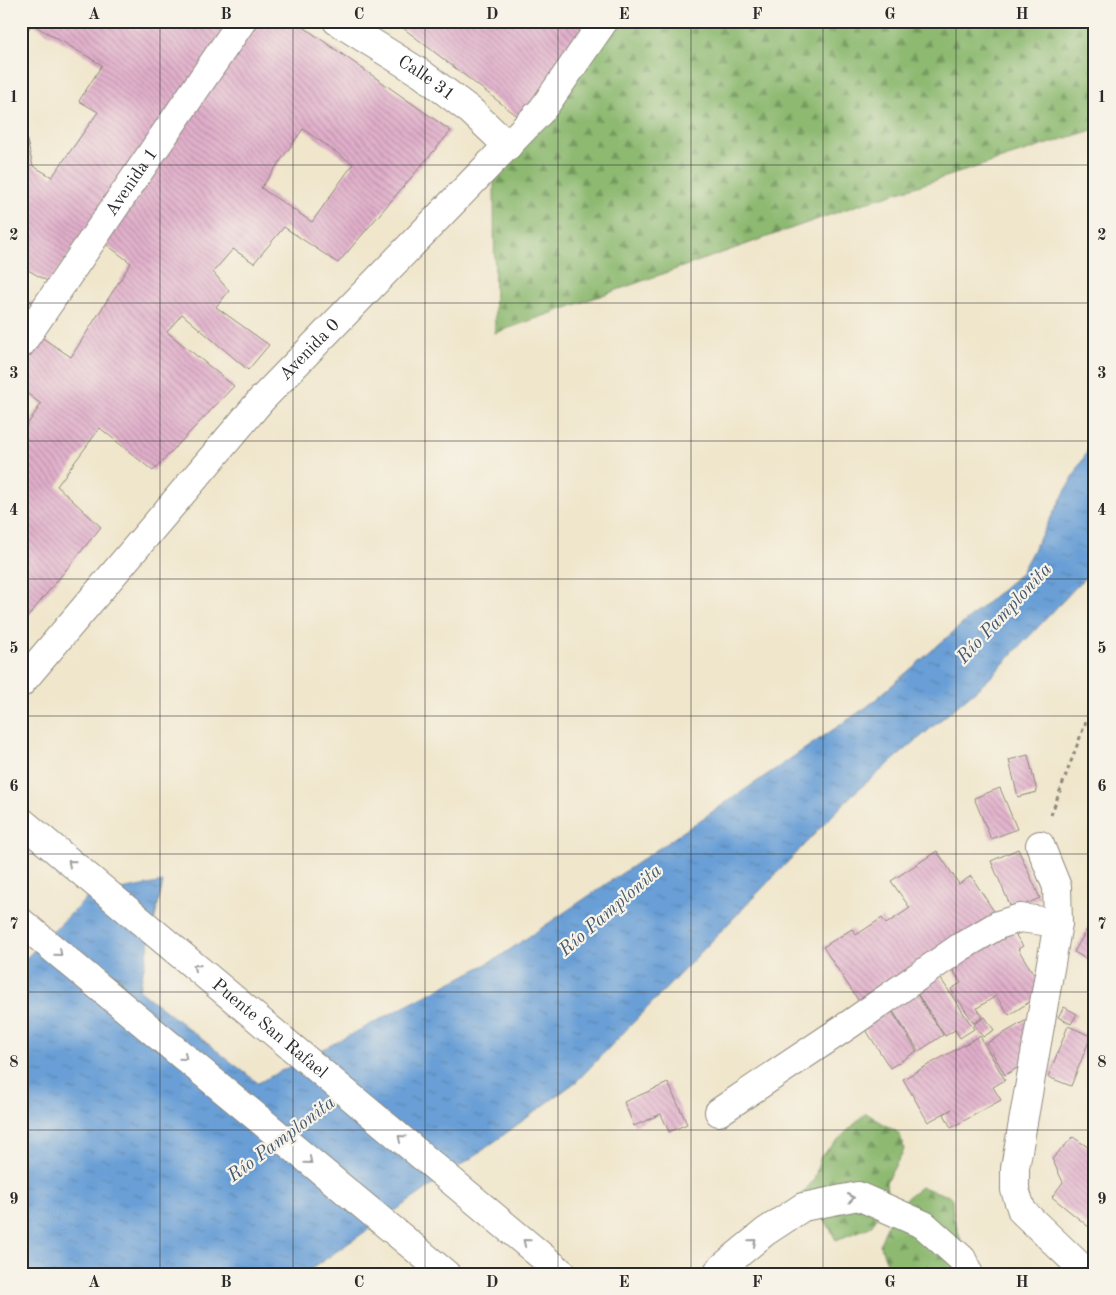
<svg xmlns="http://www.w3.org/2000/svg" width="1116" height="1295" viewBox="0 0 1116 1295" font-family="'Old Standard TT',serif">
  <defs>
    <pattern id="forest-firs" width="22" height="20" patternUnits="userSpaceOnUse" patternTransform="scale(1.25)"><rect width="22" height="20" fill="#8db971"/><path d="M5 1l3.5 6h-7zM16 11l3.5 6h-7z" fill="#73975d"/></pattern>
    <pattern id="water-ripples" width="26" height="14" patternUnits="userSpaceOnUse" patternTransform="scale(1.25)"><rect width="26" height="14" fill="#699fd6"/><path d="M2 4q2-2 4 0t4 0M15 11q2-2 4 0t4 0" fill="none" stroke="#5782ae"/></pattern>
    <pattern id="building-back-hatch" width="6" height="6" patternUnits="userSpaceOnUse" patternTransform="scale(1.25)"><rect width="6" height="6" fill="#e1afcb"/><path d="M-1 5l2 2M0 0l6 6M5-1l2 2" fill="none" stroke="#b78fa5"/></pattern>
  </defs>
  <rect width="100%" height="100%" fill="#f7f3e8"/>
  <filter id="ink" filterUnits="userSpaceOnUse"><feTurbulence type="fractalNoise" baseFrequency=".02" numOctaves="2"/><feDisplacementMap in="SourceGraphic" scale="10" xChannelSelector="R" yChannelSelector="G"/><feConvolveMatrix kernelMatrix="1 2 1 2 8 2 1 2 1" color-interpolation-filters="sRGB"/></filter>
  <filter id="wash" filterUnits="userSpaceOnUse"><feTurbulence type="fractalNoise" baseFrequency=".0096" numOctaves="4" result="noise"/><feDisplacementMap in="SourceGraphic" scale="20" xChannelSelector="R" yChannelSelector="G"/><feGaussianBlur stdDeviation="1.12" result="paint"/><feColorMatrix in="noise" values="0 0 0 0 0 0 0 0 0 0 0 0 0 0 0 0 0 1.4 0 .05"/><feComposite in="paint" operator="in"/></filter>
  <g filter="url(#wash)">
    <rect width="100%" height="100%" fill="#f0e6cc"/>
    <path fill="url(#forest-firs)" stroke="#5c724e" d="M 615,21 L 1095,21 L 1095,129 L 855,206 L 495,333 L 494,178 Z
      M 866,1113 L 900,1134 L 904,1150 L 886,1182 L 888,1203 L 870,1227 L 836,1240 L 822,1214 L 799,1197 L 814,1180 L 821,1156 Z
      M 921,1187 L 952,1197 L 953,1216 L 961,1240 L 957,1274 L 891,1274 L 880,1244 L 894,1208 Z"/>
    <path fill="url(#water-ripples)" stroke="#4a6580" d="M 1095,437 L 1095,567 L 988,680 L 853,794 L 577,1081 L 483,1150 L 304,1274 L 21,1274 L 21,963 L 89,896 L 163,882 L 139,990 L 258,1083 L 496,959 L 868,706 L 1020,574 Z"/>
    <g id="blocks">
      <path fill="url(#building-back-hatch)" fill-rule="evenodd" d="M 21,21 L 233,21 L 49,282 L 21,266 L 21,116 L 33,166 L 52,177 L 98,112 L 79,101 L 102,65 L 32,24 L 21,40 Z
        M 247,21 L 295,21 L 451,131 L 338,263 L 284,227 L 254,263 L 233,249 L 213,272 L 229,291 L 216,307 L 269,345 L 248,370 L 182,314 L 167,332 L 234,386 L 153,471 L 100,428 L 57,486 L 101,527 L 21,625 L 21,434 L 41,404 L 21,389 L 21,355 L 35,333 L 71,357 L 131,263 L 99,239 ZM 303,129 L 353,164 L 312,222 L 261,188 Z
        M 394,21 L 595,21 L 524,121 Z
        M 21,297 L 33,303 L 21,321 Z
        M 1028,755 L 1037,792 L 1018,797 L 1009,760 Z
        M 1000,788 L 1017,829 L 991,839 L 974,798 Z
        M 1018,849 L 1040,898 L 1012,910 L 991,861 Z
        M 937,851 L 959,884 L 971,876 L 999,919 L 864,1009 L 823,947 L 852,929 L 856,935 L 882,918 L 886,924 L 910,908 L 891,881 Z
        M 1095,915 L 1095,964 L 1074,952 Z
        M 1010,927 L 1023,946 L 1018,949 L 1045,992 L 1009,1015 L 996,996 L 977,1008 L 983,1017 L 974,1023 L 951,989 L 961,983 L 946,960 Z
        M 935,970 L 974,1029 L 960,1038 L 955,1030 L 945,1036 L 911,984 Z
        M 911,985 L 943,1035 L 919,1051 L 886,1001 Z
        M 888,1005 L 917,1051 L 890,1068 L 861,1022 Z
        M 1064,1007 L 1077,1014 L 1071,1024 L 1058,1017 Z
        M 1042,1011 L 1029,1061 L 1005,1075 L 987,1043 Z
        M 985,1017 L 994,1030 L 983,1037 L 974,1024 Z
        M 1068,1026 L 1091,1036 L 1071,1086 L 1048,1077 Z
        M 980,1036 L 1005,1080 L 993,1087 L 1001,1100 L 951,1128 L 944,1114 L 952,1109 L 928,1122 L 903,1079 Z
        M 668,1083 L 687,1124 L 669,1132 L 661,1114 L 634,1126 L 624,1102 Z
        M 1073,1137 L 1095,1152 L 1095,1232 L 1052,1197 L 1063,1182 L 1052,1159 Z"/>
    </g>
  </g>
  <g filter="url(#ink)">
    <use href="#blocks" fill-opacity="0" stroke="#8e887c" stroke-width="1"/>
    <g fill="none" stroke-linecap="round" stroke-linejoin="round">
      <g stroke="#8e887c" stroke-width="30">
        <g id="minor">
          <path id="s1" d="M 337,21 L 422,74 L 471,111 L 508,146"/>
          <path id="s2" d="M 21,344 L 242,21"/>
          <path id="s3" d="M 21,683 L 262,399 L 542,110 L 604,21"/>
          <path d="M 1040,845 L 1057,887 L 1058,923 L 1015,1168 L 1015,1190 L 1022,1211 L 1088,1274"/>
          <path d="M 719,1112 L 850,1024 L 959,948 L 998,925 L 1020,918 L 1058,923"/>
        </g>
      </g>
      <g stroke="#8e887c" stroke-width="30">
        <g id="major">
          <path id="s4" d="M 21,821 L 563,1274"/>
          <path d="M 21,922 L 446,1274"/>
          <path d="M 717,1274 L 719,1270 L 765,1232 L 803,1207 L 858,1196 L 924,1225 L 962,1259 L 969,1274"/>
        </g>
      </g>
      <path stroke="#8e887c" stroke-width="3" stroke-dasharray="4 4" stroke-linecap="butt" d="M 1051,815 L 1091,708 L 1095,705"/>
      <use href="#minor" stroke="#fff" stroke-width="28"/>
      <use href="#major" stroke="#fff" stroke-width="28"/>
    </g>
    <defs><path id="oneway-chevron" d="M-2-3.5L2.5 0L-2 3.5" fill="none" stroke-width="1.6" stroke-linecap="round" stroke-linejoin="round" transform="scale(1.25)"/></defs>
    <g stroke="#a0a0a0">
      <use href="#oneway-chevron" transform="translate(71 863) rotate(-140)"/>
      <use href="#oneway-chevron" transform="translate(59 953) rotate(40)"/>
      <use href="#oneway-chevron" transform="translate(196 967) rotate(-140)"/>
      <use href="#oneway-chevron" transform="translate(184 1057) rotate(40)"/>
      <use href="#oneway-chevron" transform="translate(401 1138) rotate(-140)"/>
      <use href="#oneway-chevron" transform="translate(309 1161) rotate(40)"/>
      <use href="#oneway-chevron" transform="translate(851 1198) rotate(-9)"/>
      <use href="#oneway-chevron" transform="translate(526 1242) rotate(-141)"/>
      <use href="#oneway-chevron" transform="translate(753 1242) rotate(-40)"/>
    </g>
  </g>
  <path fill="none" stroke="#2b2b2b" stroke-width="1" stroke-opacity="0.55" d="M 160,21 L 160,1274M 293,21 L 293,1274M 425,21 L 425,1274M 558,21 L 558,1274M 691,21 L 691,1274M 823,21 L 823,1274M 956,21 L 956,1274M 21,165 L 1095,165M 21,303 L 1095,303M 21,441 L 1095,441M 21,579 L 1095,579M 21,716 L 1095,716M 21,854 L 1095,854M 21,992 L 1095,992M 21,1130 L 1095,1130"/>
  <g text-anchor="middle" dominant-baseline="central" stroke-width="4.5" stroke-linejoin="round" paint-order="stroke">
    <g font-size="18" fill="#2b2b2b" stroke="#f7f3e8">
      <text stroke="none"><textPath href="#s1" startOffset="106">Calle 31</textPath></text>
      <text stroke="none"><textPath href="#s2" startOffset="196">Avenida 1</textPath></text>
      <text stroke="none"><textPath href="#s3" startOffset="441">Avenida 0</textPath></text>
      <text stroke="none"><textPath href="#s4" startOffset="324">Puente San Rafael</textPath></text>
    </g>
    <g font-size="19" font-style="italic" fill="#44596f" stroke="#f7f3e8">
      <text transform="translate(1005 614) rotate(-47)">Río Pamplonita</text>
      <text transform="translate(611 911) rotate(-41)">Río Pamplonita</text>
      <text transform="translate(282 1140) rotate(-37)">Río Pamplonita</text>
    </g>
  </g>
  <rect width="1116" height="1295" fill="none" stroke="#f7f3e8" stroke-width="55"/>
  <rect x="28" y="28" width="1060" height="1240" fill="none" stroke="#2b2b2b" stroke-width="2"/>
  <g font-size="16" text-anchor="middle" font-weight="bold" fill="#2b2b2b">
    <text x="94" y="19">A</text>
    <text x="226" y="19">B</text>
    <text x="359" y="19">C</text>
    <text x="492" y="19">D</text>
    <text x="624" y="19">E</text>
    <text x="757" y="19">F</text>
    <text x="890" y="19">G</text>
    <text x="1022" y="19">H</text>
    <text x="14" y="102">1</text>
    <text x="1102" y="102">1</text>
    <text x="14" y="240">2</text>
    <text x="1102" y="240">2</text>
    <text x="14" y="378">3</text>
    <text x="1102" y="378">3</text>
    <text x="14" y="515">4</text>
    <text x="1102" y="515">4</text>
    <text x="14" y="653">5</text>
    <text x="1102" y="653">5</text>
    <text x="14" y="791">6</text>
    <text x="1102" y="791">6</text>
    <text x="14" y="929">7</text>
    <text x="1102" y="929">7</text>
    <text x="14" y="1067">8</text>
    <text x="1102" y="1067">8</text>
    <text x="14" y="1204">9</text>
    <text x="1102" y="1204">9</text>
    <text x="94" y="1287">A</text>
    <text x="226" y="1287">B</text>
    <text x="359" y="1287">C</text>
    <text x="492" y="1287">D</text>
    <text x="624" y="1287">E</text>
    <text x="757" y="1287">F</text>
    <text x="890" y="1287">G</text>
    <text x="1022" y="1287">H</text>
  </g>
</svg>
